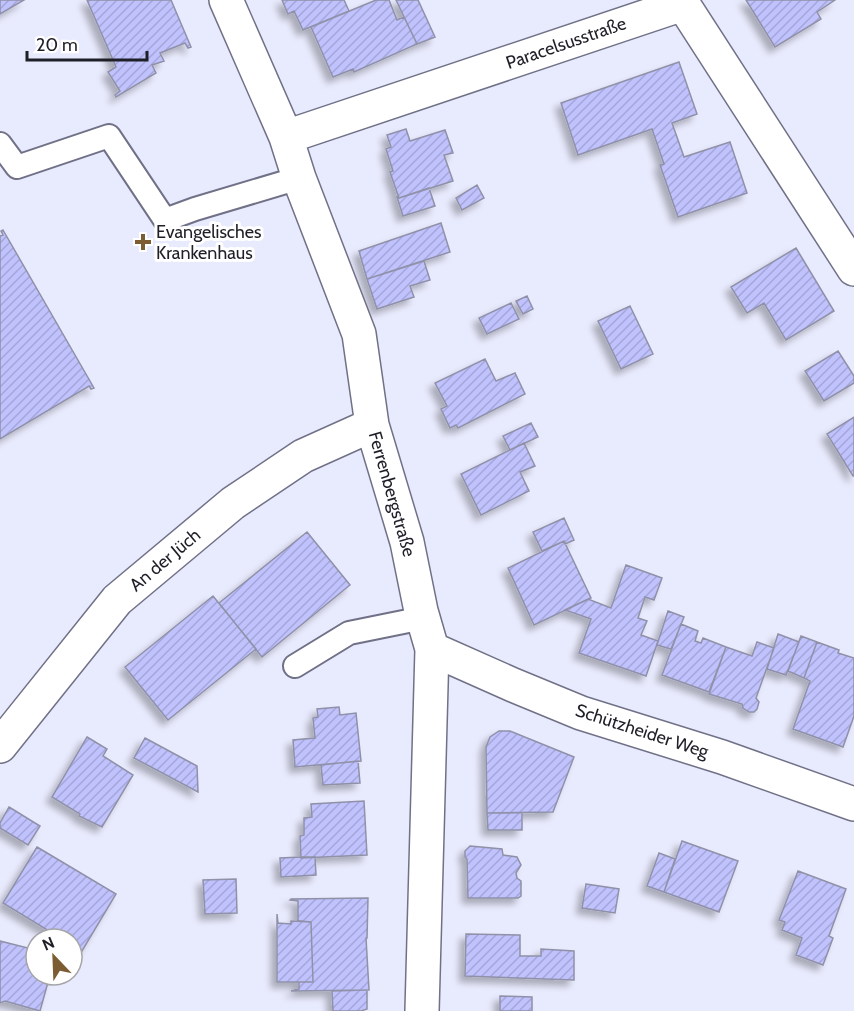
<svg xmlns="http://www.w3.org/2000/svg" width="854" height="1011" viewBox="0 0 854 1011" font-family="Cabin,sans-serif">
  <defs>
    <pattern id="building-hatch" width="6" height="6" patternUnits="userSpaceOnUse" patternTransform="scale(1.5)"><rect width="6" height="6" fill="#bfc2fd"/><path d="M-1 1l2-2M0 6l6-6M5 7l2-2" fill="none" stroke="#a4a6d9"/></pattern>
    <filter id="shadow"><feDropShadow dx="-5.5" dy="5.5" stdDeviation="3" flood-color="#0004"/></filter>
  </defs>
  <rect width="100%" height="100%" fill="#e8eafd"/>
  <path fill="url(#building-hatch)" stroke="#9091a8" stroke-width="1.5" filter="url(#shadow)" d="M 0,0 L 24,0 L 0,14 Z
    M 87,0 L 171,0 L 191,47 L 188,48 L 185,43 L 160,53 L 164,61 L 152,65 L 156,73 L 116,97 L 115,95 L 120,91 L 108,72 L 116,67 Z
    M 282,0 L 344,0 L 349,11 L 303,30 L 294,11 L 288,14 Z
    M 376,0 L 389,0 L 397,20 L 404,17 L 417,44 L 354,72 L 353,69 L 333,77 L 311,27 Z
    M 396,0 L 418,0 L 435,37 L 417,44 Z
    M 746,0 L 835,0 L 817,12 L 821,19 L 775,47 Z
    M 679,62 L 697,114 L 672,123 L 684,157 L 730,142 L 747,193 L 678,217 L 660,165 L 664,164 L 652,129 L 578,155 L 561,103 Z
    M 406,129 L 410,141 L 445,130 L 453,153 L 444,155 L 453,181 L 399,198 L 390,172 L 393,171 L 386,149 L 391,147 L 387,135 Z
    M 477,185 L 484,198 L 462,210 L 456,198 Z
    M 429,188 L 435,206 L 403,216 L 397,197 L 399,198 Z
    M 441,223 L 450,252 L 367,279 L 359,251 Z
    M 3,230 L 94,388 L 91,389 L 89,386 L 0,439 L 0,236 L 3,235 L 1,231 Z
    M 796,248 L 834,311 L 786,340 L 764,303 L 747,313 L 731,287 Z
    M 424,261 L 430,280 L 410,286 L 414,297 L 377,309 L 367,279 Z
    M 527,296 L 533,309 L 523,314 L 516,301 Z
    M 511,303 L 519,319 L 487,334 L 479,318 Z
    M 630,306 L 653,354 L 621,369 L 598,321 Z
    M 838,351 L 854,376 L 854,383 L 824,401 L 805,371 Z
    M 485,359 L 496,381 L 515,373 L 525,394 L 458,428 L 456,425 L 450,428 L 441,409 L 447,406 L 435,383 Z
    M 854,417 L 854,476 L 853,476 L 827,434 Z
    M 531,423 L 538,437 L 510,450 L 503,436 Z
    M 524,443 L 535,466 L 520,472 L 529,491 L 481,515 L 461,474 Z
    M 564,518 L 574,540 L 565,544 L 564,541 L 542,551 L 533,532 Z
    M 307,532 L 350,585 L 262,657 L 219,603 Z
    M 564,541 L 591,598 L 534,625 L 508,568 Z
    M 626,565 L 662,578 L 654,600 L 645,597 L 638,618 L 647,621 L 641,635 L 658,641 L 646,676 L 579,653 L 591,619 L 565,610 L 588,599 L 611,608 Z
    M 213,596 L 256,649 L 168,720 L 125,667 Z
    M 668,611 L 684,617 L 671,649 L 657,645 Z
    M 681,624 L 698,631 L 695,641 L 701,643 L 703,638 L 726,647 L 709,692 L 662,675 Z
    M 778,634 L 799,642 L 786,675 L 767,669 Z
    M 801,636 L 817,642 L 804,678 L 788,671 Z
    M 757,642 L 774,648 L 756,698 L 759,702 L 757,709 L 754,712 L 749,712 L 743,708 L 742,704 L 709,694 L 726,647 L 752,656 Z
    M 817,642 L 839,650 L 838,653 L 854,658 L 854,716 L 843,747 L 793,729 L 810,681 L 804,678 Z
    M 339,707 L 340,715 L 356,713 L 361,761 L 295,767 L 293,740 L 315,738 L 313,718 L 318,717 L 317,709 Z
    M 499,731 L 510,731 L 574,757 L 553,812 L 487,813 L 486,747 L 490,737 Z
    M 87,737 L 107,749 L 103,756 L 133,775 L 102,827 L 79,816 L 80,814 L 52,797 Z
    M 145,738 L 197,766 L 198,792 L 134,758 Z
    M 358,761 L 360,783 L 323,785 L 321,765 Z
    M 364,801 L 367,855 L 301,858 L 300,836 L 304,835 L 304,818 L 312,817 L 311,804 Z
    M 9,807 L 40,826 L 28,845 L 0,828 L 0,823 Z
    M 487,813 L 522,813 L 522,830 L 488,830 Z
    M 682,841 L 738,861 L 719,912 L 664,892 Z
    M 470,846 L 502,849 L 503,855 L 517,857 L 521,865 L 516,873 L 517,878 L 521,881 L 521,896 L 518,898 L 468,898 L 467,859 L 465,857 L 465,851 Z
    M 37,847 L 116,894 L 82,951 L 72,945 L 72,939 L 62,939 L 3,903 Z
    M 659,853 L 675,859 L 664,892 L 647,886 Z
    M 301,857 L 315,857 L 316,875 L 281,877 L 280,858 Z
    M 798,871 L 846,889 L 829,936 L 833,938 L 823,965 L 796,955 L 802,938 L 782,930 L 785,922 L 779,920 Z
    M 236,879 L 237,913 L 205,914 L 203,880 Z
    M 586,884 L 619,889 L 615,913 L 582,908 Z
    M 368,898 L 367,938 L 366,938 L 369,990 L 291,991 L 299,989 L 299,982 L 313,982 L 311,922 L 298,921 L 298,901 L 290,900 L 291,899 Z
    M 277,914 L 278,923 L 291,924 L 291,921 L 311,922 L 313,982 L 277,982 Z
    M 466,934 L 520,935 L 520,956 L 541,956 L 541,949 L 574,951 L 574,980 L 465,976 Z
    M 0,941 L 36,950 L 36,975 L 50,975 L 40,1011 L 5,1001 L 0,1003 Z
    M 367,990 L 367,1009 L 361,1011 L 333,1011 L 332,991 Z
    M 500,996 L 532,997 L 532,1011 L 500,1011 Z"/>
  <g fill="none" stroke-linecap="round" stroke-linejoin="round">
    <g stroke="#707187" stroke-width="26">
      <path id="service" d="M 0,144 L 17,167 L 109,136 L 165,220 L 195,209 L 299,178
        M 295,666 L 349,633 L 423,618"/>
    </g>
    <g stroke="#707187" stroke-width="36">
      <path id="minor" d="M 226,0 L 286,137 L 299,178 L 359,334 L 372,425 L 407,542 L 421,611 L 432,649 L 422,1011
        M 286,137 L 683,4 L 854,269
        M 432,649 L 513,685 L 581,713 L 722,757 L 854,804
        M 0,746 L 117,600 L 233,503 L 303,456 L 372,425"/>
    </g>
    <use href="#service" stroke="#fff" stroke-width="22"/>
    <use href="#minor" stroke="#fff" stroke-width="33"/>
  </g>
  <path fill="#7c5c32" stroke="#fff" stroke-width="2" d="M140 233h6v6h6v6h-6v6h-6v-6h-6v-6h6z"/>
  <g text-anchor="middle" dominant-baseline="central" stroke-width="6" stroke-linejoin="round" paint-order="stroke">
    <g font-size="18" fill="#1f1f28" stroke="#fff">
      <text transform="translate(566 43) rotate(-19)">Paracelsusstraße</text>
      <text transform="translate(392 494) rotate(74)">Ferrenbergstraße</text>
      <text transform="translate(165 560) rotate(-40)">An der Jüch</text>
      <text transform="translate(642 731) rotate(18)">Schützheider Weg</text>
    </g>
    <g font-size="18" fill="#1f1f28" stroke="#fff" text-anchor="start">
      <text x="156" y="232">Evangelisches<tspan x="156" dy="21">Krankenhaus</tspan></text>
    </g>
  </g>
  <g transform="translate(54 957) rotate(337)"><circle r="28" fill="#ffffff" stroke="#a5a5a9" stroke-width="1.5"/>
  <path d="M0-4.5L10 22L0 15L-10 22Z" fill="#7c5c32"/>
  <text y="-9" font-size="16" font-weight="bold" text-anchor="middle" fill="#1f1f28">N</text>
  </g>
  <path d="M27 51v9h120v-9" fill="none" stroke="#1f1f28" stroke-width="3"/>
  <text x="36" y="51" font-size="18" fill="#1f1f28" stroke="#ffffff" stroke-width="4.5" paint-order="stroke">20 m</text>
</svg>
